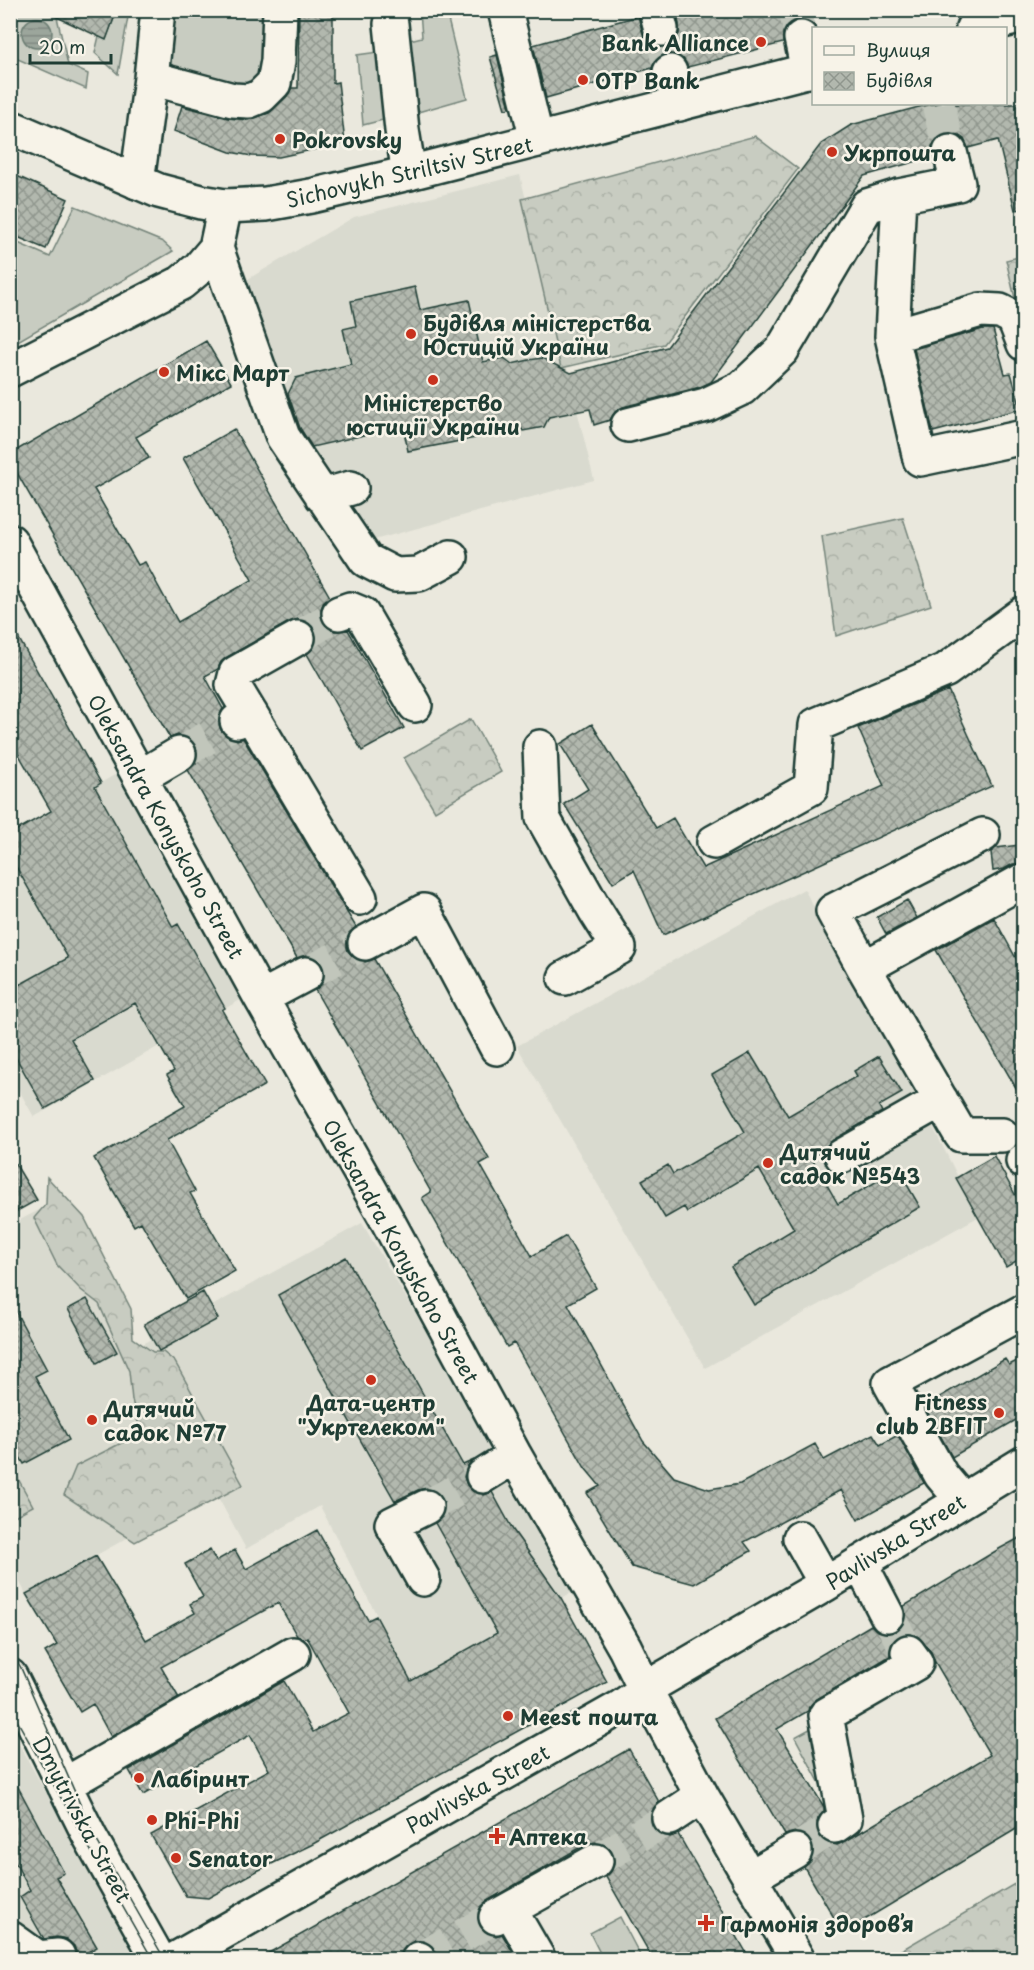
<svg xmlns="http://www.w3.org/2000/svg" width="1034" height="1970" viewBox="0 0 1034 1970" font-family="'Playpen Sans',sans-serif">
  <defs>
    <pattern id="forest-crowns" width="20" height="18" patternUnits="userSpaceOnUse" patternTransform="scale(1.5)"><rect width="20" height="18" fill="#c8ccc1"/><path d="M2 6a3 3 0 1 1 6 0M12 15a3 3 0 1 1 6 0" fill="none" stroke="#abb0a6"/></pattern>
    <pattern id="water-rules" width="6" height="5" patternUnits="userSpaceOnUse" patternTransform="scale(1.5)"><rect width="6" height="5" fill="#9ca69c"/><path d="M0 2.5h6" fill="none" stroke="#7f8880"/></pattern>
    <pattern id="building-cross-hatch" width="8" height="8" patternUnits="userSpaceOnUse" patternTransform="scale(1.5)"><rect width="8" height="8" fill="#b2b8ae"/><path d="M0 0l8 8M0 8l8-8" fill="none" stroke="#90978e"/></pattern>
  </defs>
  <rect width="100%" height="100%" fill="#eae8dd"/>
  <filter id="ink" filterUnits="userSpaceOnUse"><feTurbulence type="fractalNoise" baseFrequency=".0167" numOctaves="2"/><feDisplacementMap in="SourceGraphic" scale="12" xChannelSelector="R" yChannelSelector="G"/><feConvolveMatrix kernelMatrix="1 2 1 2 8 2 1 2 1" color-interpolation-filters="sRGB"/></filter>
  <g filter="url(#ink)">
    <path fill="#d9dacf" d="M 520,175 L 594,480 L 352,546 L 224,293 L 354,217 Z
      M 118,773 L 242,999 L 34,1117 L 11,1076 L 10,835 Z
      M 804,889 L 924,1109 L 978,1217 L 705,1368 L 517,1046 Z
      M 51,1204 L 134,1349 L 362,1223 L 578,1589 L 411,1681 L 320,1506 L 246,1549 L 214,1490 L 26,1594 L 10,1563 L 10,1225 Z
      M 10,1728 L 130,1944 L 130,1955 L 128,1959 L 11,1959 Z"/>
    <path fill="#c8ccc1" stroke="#74847a" stroke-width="1.5" d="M 12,11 L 41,11 L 57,17 L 68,65 L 88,74 L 86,89 L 11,56 L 10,15 Z
      M 117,11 L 128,17 L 118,74 L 95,53 L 99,36 L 106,39 Z
      M 172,11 L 268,11 L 266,77 L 242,93 L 164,71 Z
      M 420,11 L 446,11 L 467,98 L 418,112 L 406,41 L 422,37 Z
      M 378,52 L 387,119 L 363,125 L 357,55 Z
      M 75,206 L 163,242 L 173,251 L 11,345 L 11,240 L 50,257 Z
      M 817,1725 L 824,1791 L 795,1737 Z
      M 620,1917 L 642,1959 L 603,1959 L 590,1933 Z"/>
    <path fill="url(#forest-crowns)" stroke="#74847a" stroke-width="1.5" d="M 755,136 L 798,169 L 664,344 L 561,368 L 522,199 Z
      M 1023,256 L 1023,305 L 1017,307 L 1006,260 Z
      M 903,518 L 931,605 L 836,636 L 822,536 Z
      M 471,719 L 501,772 L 435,811 L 404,758 Z
      M 47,1177 L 84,1217 L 131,1309 L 133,1338 L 153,1352 L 163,1352 L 175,1362 L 243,1485 L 135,1542 L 64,1495 L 76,1466 L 141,1433 L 132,1400 L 129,1371 L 99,1304 L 81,1290 L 57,1265 L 34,1218 L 46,1204 Z
      M 10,1464 L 33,1506 L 11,1518 L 10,1518 Z
      M 1023,1879 L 1023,1959 L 886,1959 Z"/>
    <path fill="url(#water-rules)" stroke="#6a7c72" stroke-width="1.5" d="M22 33a15 15 0 1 1 30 0a15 15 0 1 1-30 0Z"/>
    <path fill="url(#building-cross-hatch)" stroke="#1f3d34" stroke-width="1.5" fill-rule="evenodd" d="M 42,10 L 117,10 L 106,40 Z
      M 299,10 L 333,10 L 333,83 L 338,82 L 345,143 L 279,157 L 252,156 L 230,152 L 174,131 L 182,106 L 228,118 L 248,120 L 269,113 L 287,96 L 291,88 L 298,88 Z
      M 676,10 L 813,10 L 813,24 L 806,20 L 797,20 L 789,24 L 783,32 L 783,43 L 688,67 L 683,58 L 675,54 L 666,54 L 656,59 L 652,68 L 546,98 L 533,45 L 638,16 L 643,34 L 647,42 L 656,47 L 665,47 L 674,43 L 679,34 L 679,24 Z
      M 497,55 L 510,108 L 505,109 L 490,57 Z
      M 930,104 L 1023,104 L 1023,209 L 1015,210 L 998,140 L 968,148 L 964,139 L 956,134 L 945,134 L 937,139 L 932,146 L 932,157 L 864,176 L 711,382 L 700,387 L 623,407 L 615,412 L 610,420 L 594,425 L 590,409 L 549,417 L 544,427 L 523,431 L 522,429 L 408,451 L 403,426 L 312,447 L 300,428 L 288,394 L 296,378 L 351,364 L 343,329 L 356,326 L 351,301 L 415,287 L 420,310 L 469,300 L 483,362 L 504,358 L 512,364 L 529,360 L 542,358 L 571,373 L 667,347 L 821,144 L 851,125 Z
      M 10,173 L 68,199 L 46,249 L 10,234 Z
      M 983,329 L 993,329 L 1005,374 L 1011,373 L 1021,409 L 933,432 L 914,349 Z
      M 206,341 L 231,383 L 136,437 L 149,458 L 94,489 L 138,565 L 145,562 L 178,622 L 252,580 L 183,458 L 234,429 L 330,597 L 324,601 L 321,609 L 322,620 L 327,628 L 335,631 L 348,630 L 404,728 L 362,751 L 307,654 L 314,647 L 317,638 L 315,629 L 308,622 L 298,619 L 289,622 L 227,657 L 221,662 L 218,669 L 205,676 L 223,709 L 220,713 L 218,721 L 221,730 L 229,738 L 237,740 L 243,738 L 345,909 L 356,927 L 349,933 L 346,942 L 348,951 L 356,959 L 365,962 L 374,959 L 489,1159 L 480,1164 L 532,1256 L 566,1236 L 596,1288 L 568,1304 L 643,1441 L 674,1477 L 709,1489 L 740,1484 L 815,1444 L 824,1460 L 873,1434 L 880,1445 L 898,1435 L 924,1483 L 858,1520 L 841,1490 L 744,1542 L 751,1551 L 694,1584 L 632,1567 L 587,1493 L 600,1486 L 585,1468 L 514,1343 L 507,1347 L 422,1198 L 431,1192 L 315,990 L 322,984 L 325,975 L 322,965 L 316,958 L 307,955 L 297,958 L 188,770 L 196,763 L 198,754 L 195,745 L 188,737 L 178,735 L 170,738 L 10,461 L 10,454 Z
      M 10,623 L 101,783 L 95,787 L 173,927 L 178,924 L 225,1008 L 222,1010 L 265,1085 L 167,1140 L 195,1191 L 190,1193 L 235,1271 L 186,1299 L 141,1222 L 134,1226 L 94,1158 L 185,1106 L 167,1075 L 174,1071 L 135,1003 L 71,1039 L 95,1081 L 45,1109 L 10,1047 L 10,990 L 68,958 L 10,856 L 10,834 L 51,811 L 10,739 Z
      M 948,690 L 992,786 L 663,935 L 634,870 L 613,883 L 564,804 L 588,789 L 560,744 L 592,724 L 656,828 L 673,818 L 703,868 L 884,786 L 858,728 Z
      M 1019,845 L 1023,856 L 1023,863 L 1013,864 L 1004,869 L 993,871 L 991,852 L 996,848 Z
      M 907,900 L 917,918 L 886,934 L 877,917 Z
      M 994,918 L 1023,971 L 1023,1100 L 936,950 Z
      M 750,1053 L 788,1116 L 857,1076 L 854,1071 L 879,1056 L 902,1093 L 879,1106 L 882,1112 L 833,1140 L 825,1149 L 811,1157 L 838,1204 L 898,1169 L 920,1207 L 754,1305 L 731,1267 L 794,1229 L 759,1169 L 687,1212 L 684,1207 L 665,1218 L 642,1180 L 668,1165 L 673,1174 L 745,1132 L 712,1075 Z
      M 10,1155 L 37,1200 L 10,1215 Z
      M 994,1156 L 1023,1209 L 1023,1257 L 1006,1267 L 956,1178 Z
      M 346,1257 L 463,1465 L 474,1460 L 466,1468 L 464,1477 L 467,1485 L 475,1493 L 484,1495 L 492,1492 L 513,1530 L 561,1598 L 607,1682 L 311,1845 L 257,1871 L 208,1898 L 186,1896 L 151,1835 L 269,1770 L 250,1735 L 143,1795 L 129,1770 L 284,1681 L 313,1732 L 349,1713 L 307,1637 L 304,1639 L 297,1636 L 278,1603 L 161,1667 L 179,1698 L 111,1737 L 93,1704 L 80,1712 L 45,1652 L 57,1645 L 26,1594 L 96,1556 L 146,1640 L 195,1613 L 190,1604 L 203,1597 L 185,1564 L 210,1550 L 216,1561 L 235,1550 L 246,1569 L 317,1530 L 368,1620 L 376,1616 L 411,1681 L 497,1633 L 435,1523 L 442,1517 L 445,1509 L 442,1498 L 436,1491 L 427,1488 L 418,1490 L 395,1501 L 278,1295 Z
      M 203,1292 L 218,1319 L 159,1351 L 144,1324 Z
      M 87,1299 L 117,1352 L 97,1363 L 68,1309 Z
      M 10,1301 L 47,1370 L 35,1376 L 69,1440 L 24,1464 L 10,1439 Z
      M 1023,1358 L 1023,1416 L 952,1457 L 924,1406 L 1005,1359 L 1009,1365 Z
      M 1023,1536 L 1023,1825 L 843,1933 L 804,1867 L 811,1861 L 814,1851 L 811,1841 L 804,1834 L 795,1832 L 785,1835 L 715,1718 L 871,1625 L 877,1631 L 886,1634 L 896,1631 L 902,1626 L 906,1616 L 904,1606 L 999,1549 ZM 907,1633 L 916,1635 L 931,1652 L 935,1662 L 990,1755 L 846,1841 L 837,1845 L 828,1843 L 820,1837 L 816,1828 L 818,1819 L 824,1811 L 824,1807 L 777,1729 L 808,1711 L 809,1707 L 817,1699 L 890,1656 L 891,1644 L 897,1637 Z
      M 629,1749 L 659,1802 L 652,1810 L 650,1820 L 653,1828 L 661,1835 L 670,1837 L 678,1834 L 750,1959 L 653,1959 L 606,1877 L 612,1870 L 615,1861 L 613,1852 L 605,1845 L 596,1842 L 586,1844 L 487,1901 L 480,1907 L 477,1916 L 480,1927 L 487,1933 L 495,1936 L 502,1934 L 517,1959 L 437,1959 L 437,1954 L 433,1946 L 423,1941 L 414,1941 L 406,1946 L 400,1955 L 400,1959 L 258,1959 Z
      M 10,1772 L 64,1873 L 56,1877 L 97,1947 L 76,1959 L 77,1954 L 74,1946 L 66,1939 L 57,1937 L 44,1939 L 20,1897 L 30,1890 L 10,1853 Z"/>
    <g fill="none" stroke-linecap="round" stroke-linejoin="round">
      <path stroke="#c1c6bb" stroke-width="33" stroke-dasharray="33 16" stroke-linecap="butt" d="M 795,10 L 801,38
        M 661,29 L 670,72
        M 938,104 L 950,152
        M 298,638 L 339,613
        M 179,754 L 237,721
        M 306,974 L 365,943
        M 426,1507 L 483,1476
        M 887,1615 L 908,1652
        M 795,1851 L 835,1826
        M 596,1861 L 669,1818
        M 419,1959 L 496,1917"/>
      <g stroke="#1f3d34" stroke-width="38">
        <path id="minor" d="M 505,10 L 537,140
          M 656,10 L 661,29
          M 391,24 L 402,130 L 409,173
          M 801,38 L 808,71
          M 670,72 L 679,104
          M 151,78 L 233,100 L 249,101 L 261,96 L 274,83 L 278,61 L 280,10
          M 137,182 L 151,78 L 158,10
          M 899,196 L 892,336 L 920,459 L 1024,437
          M 216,248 L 283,437 L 366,560 L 395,575 L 419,574 L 451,557
          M 892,336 L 981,310 L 1000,311 L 1014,318 L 1024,344
          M 10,370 L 181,283 L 199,268 L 216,248 L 225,206
          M 628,425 L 706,405 L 742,388 L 782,350 L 867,206 L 899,196 L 958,184 L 950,152
          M 322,496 L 351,488
          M 10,541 L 261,998 L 385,1216 L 515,1456 L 625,1648 L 646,1691 L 702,1796 L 798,1960
          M 339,613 L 350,609 L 362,614 L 415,705
          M 250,713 L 360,898
          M 237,721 L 250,713 L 233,685 L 236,673 L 298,638
          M 540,747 L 543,818 L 595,910 L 619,948 L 565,978
          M 140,777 L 179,754
          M 714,842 L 811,788 L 816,725 L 946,670 L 1024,613
          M 365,943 L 424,911 L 497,1048
          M 864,968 L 833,911 L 983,835
          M 261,998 L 306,974
          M 1002,1135 L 961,1135 L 864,968 L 1022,881 L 1024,884
          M 842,1156 L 941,1100
          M 1023,1161 L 1024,1161
          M 483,1476 L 515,1456
          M 962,1500 L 941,1475 L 890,1383 L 1024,1311
          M 800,1538 L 826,1584
          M 860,1563 L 887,1615
          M 423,1579 L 392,1524 L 426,1507
          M 10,1676 L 90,1837 L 159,1960
          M 64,1785 L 293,1654
          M 669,1818 L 702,1796
          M 835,1826 L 845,1819 L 826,1715 L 916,1663 L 908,1652
          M 749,1878 L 795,1851
          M 510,1910 L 539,1960
          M 496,1917 L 596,1861
          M 10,1938 L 38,1958 L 58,1956
          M 174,1960 L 621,1707 L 657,1682 L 826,1584 L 1024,1463
          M 418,1960 L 419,1959"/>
      </g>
      <g stroke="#1f3d34" stroke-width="38">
        <path id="major" d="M 973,28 L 1024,16
          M 10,127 L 159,191 L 201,202 L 225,206 L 266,204 L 311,196 L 409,173 L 814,69"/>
      </g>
      <use href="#minor" stroke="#f7f3e8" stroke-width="33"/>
      <use href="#major" stroke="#f7f3e8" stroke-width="33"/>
      <path stroke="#1f3d34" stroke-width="1.5" d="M 10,1648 L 21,1668 L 93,1834 L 165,1960
        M 10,1708 L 153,1960"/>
    </g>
  </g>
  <g fill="#c8321e" stroke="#f7f3e8" stroke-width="2">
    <circle cx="761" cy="42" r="6"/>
    <circle cx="583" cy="80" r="6"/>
    <circle cx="280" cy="139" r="6"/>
    <circle cx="832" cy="152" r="6"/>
    <circle cx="411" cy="334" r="6"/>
    <circle cx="164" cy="372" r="6"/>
    <circle cx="433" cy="380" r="6"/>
    <circle cx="768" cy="1163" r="6"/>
    <circle cx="371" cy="1380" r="6"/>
    <circle cx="999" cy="1413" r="6"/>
    <circle cx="92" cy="1420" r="6"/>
    <circle cx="508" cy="1716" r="6"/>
    <circle cx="139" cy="1778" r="6"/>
    <circle cx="152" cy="1820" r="6"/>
    <path d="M494 1827h6v6h6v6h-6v6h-6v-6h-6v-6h6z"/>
    <circle cx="176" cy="1858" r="6"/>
    <path d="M703 1914h6v6h6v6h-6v6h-6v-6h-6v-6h6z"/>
  </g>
  <g text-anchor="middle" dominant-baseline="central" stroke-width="5" stroke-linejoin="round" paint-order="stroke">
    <g font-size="21" font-weight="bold" fill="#1f3d34" stroke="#f7f3e8" text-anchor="start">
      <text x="749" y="42" text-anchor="end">Bank Alliance</text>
      <text x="595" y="80">OTP Bank</text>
      <text x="292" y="139">Pokrovsky</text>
      <text x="844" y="152">Укрпошта</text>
      <text x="423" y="322">Будівля міністерства<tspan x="423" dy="24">Юстицій України</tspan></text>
      <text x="176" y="372">Мікс Март</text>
      <text x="433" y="402" text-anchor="middle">Міністерство<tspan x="433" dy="24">юстиції України</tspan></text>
      <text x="780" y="1151">Дитячий<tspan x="780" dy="24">садок №543</tspan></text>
      <text x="987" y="1401" text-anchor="end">Fitness<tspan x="987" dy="24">club 2BFIT</tspan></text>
      <text x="371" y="1402" text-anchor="middle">Дата-центр<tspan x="371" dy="24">"Укртелеком"</tspan></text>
      <text x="104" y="1408">Дитячий<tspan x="104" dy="24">садок №77</tspan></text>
      <text x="520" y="1716">Meest пошта</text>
      <text x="151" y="1778">Лабіринт</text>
      <text x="164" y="1820">Phi-Phi</text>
      <text x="509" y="1836">Аптека</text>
      <text x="188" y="1858">Senator</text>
      <text x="720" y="1923">Гармонія здоровʼя</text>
    </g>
    <g font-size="21" fill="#1f3d34" stroke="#f7f3e8">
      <text transform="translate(409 171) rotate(-13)">Sichovykh Striltsiv Street</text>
      <text transform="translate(167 826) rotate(61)">Oleksandra Konyskoho Street</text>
      <text transform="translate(402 1251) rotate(61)">Oleksandra Konyskoho Street</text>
      <text transform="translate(895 1541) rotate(-32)">Pavlivska Street</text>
      <text transform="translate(477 1788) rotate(-29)">Pavlivska Street</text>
      <text transform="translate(83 1819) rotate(62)">Dmytrivska Street</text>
    </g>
  </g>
  <rect width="1034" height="1970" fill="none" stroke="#f7f3e8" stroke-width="36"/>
  <rect x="18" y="18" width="998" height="1934" fill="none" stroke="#1f3d34" stroke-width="2" filter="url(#ink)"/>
  <rect x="812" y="27" width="195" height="78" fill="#f7f3e8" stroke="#a1aaa0" stroke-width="1.5"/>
  <rect x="824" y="46" width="30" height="9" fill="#f7f3e8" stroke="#a1aaa0" stroke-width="1.5"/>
  <text x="866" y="57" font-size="18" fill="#1f3d34">Вулиця</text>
  <rect x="824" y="72" width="30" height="18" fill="url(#building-cross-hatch)" stroke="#a1aaa0" stroke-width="1.5"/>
  <text x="866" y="87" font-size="18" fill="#1f3d34">Будівля</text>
  <path d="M30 54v9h81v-9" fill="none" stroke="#1f3d34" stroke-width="3"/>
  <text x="39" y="54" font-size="18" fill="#1f3d34" stroke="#f7f3e8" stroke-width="4.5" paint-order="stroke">20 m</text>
</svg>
